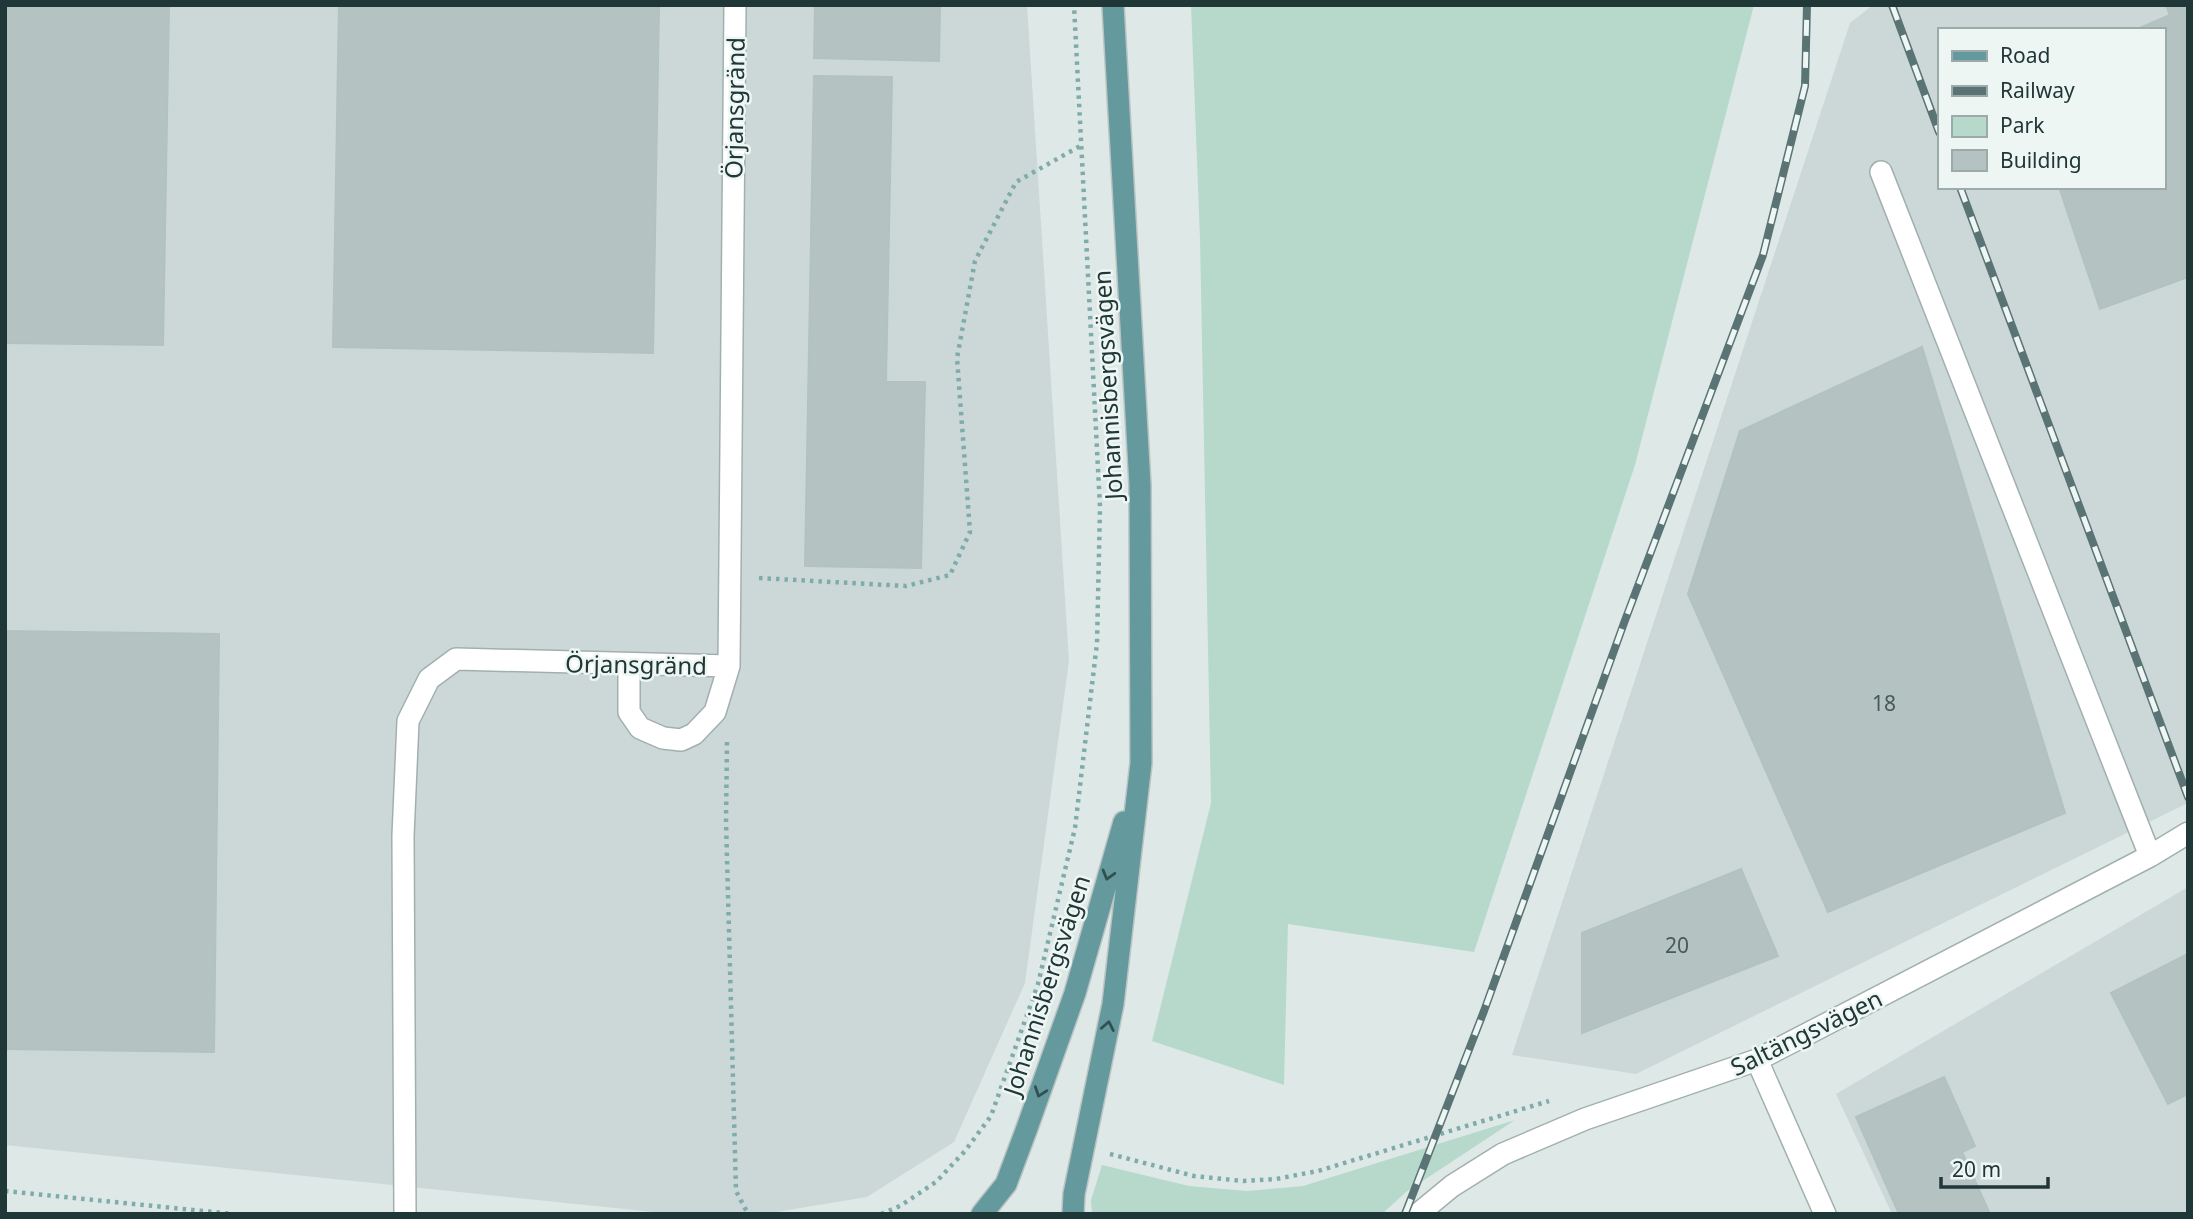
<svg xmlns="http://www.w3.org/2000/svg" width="2193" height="1219" viewBox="0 0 2193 1219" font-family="'Noto Sans',sans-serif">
  <rect width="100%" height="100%" fill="#dee9e7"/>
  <path fill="#ccd8d7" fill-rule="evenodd" d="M 5,5 L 1027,5 L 1069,661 L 1025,983 L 954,1142 L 867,1197 L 764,1214 L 672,1214 L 5,1145 Z
    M 1873,5 L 2188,5 L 2188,803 L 1636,1074 L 1512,1055 L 1850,23 ZM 1939,30 L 2163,30 L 2163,187 L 1939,187 Z
    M 2188,887 L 2188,1214 L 1892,1214 L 1836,1094 Z"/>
  <path fill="#b7d9cb" d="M 1191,5 L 1754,5 L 1635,465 L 1474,952 L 1288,924 L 1284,1085 L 1152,1041 L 1211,803 L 1200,239 Z
    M 1515,1120 L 1406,1192 L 1382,1214 L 1092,1214 L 1091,1200 L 1102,1165 L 1189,1186 L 1247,1191 L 1303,1186 Z"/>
  <path fill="#b4c3c1" stroke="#b1c2c0" stroke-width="2" d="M 5,5 L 169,5 L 163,345 L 5,343 Z
    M 339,5 L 659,5 L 653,353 L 333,347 Z
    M 815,5 L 940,5 L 939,61 L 814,58 Z
    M 2166,5 L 2188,5 L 2188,277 L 2100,309 L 2059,187 L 2163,187 L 2163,30 L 2135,30 L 2170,15 Z
    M 814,76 L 892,77 L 886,382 L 925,382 L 921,568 L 805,566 Z
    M 1922,347 L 2065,813 L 1828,912 L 1688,594 L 1740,431 Z
    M 5,631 L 219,634 L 214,1052 L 5,1049 Z
    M 1741,869 L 1778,956 L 1582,1033 L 1582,933 Z
    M 2188,954 L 2188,1094 L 2168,1104 L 2111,993 Z
    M 1944,1077 L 1975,1146 L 1962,1152 L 1990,1214 L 1899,1214 L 1856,1117 Z"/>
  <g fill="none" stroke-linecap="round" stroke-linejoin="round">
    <g stroke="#a1b0af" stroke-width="24">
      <path id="minor" d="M 1881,172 L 2150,856
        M 629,664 L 629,712 L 640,728 L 663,738 L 681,740 L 694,734 L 715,712 L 729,666
        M 1757,1060 L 1825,1214
        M 405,1214 L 403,836 L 408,721 L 429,679 L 456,659 L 729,666 L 735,5
        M 1418,1214 L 1452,1186 L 1503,1154 L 1585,1119 L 1757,1060 L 2150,856 L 2188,833"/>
    </g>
    <g stroke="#bcc3c3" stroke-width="24">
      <path id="major" d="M 982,1214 L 1006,1184 L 1027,1128 L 1075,993 L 1124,822
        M 1073,1214 L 1074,1194 L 1113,1004 L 1141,763 L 1140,485 L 1113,5"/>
    </g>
    <path stroke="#80abab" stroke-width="4.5" stroke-dasharray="3.5 5" stroke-linecap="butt" d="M 759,578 L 906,586 L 950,575 L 970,532 L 957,358 L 975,261 L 1016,182 L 1082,145
      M 727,742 L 726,821 L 736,1191 L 748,1214
      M 1110,1154 L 1194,1176 L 1243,1181 L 1276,1179 L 1318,1171 L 1549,1101
      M 5,1191 L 233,1214
      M 881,1214 L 900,1206 L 936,1182 L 965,1151 L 991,1116 L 1038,984 L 1075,828 L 1097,643 L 1100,507 L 1074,5"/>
    <use href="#minor" stroke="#fff" stroke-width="21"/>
    <use href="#major" stroke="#649a9d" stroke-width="21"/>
    <g stroke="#5a7374" stroke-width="8">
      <path id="rail" d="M 1892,5 L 1939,132
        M 1960,187 L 2188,797
        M 1405,1214 L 1484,1011 L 1624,623 L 1763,255 L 1805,86 L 1807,5"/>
    </g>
    <use href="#rail" stroke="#eef6f4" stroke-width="5" stroke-dasharray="16" stroke-linecap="butt"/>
  </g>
  <defs><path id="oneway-chevron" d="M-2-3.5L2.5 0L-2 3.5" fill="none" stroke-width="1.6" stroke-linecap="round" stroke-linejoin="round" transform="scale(1.75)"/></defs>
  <g stroke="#315051">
    <use href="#oneway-chevron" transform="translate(1108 875) rotate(106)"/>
    <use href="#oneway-chevron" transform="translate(1108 1026) rotate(-79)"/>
    <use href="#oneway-chevron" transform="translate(1040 1092) rotate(109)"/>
  </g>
  <g text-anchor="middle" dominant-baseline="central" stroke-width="5" stroke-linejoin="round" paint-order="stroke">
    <g font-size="21" fill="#455a5a">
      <text x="1884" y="703">18</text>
      <text x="1677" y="945">20</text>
    </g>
    <g font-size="24" fill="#203738" stroke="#eef6f4">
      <text transform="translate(734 108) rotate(-89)">Örjansgränd</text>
      <text transform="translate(1107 385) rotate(-93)">Johannisbergsvägen</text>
      <text transform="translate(636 664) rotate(1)">Örjansgränd</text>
      <text transform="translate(1046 985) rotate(-72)">Johannisbergsvägen</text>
      <text transform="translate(1806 1032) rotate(-26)">Saltängsvägen</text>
    </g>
  </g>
  <rect width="2193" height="1219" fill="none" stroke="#203738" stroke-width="14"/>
  <rect x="1938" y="28" width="228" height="161" fill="#eef6f4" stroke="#9caaa9" stroke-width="2"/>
  <rect x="1952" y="51" width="35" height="10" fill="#649a9d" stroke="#9caaa9" stroke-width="2"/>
  <text x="2000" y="63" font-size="21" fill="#203738">Road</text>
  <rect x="1952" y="86" width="35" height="10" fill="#5a7374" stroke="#9caaa9" stroke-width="2"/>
  <text x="2000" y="98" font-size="21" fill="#203738">Railway</text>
  <rect x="1952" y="116" width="35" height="21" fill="#b7d9cb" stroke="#9caaa9" stroke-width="2"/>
  <text x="2000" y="133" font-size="21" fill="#203738">Park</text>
  <rect x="1952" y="150" width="35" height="21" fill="#b4c3c1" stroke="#9caaa9" stroke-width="2"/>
  <text x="2000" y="168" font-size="21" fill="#203738">Building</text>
  <path d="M1941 1177v10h107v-10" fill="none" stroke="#203738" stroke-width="3.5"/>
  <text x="1952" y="1177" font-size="21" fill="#203738" stroke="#eef6f4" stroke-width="5" paint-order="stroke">20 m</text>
</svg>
